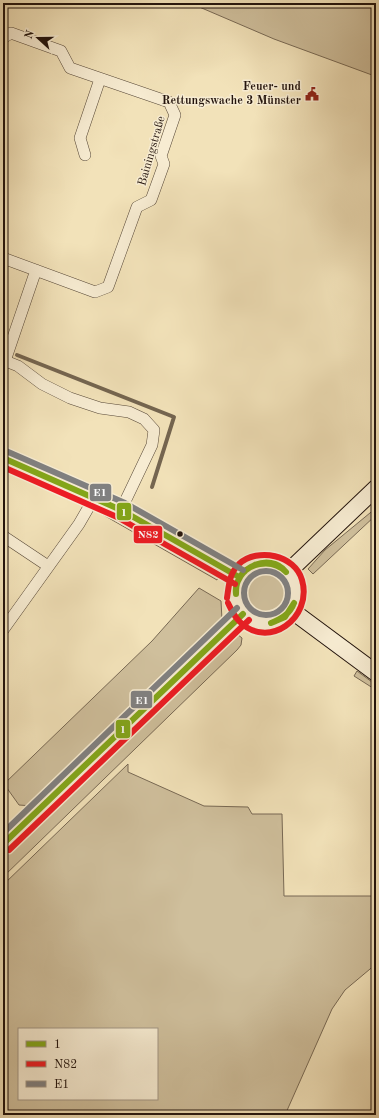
<svg xmlns="http://www.w3.org/2000/svg" width="379" height="1118" viewBox="0 0 379 1118" font-family="'Old Standard TT',serif">
  <rect width="100%" height="100%" fill="#f2e2b9"/>
  <filter id="stains"><feTurbulence type="fractalNoise" baseFrequency=".005" numOctaves="4"/><feColorMatrix values="0 0 0 0 .2 0 0 0 0 .09 0 0 0 0 .02 0 0 0 .5 -.17"/></filter>
  <radialGradient id="worn" r=".72"><stop offset=".6" stop-color="#630" stop-opacity="0"/><stop offset="1" stop-color="#630" stop-opacity=".3"/></radialGradient>
  <path fill="#cfbf9c" stroke="#786954" fill-rule="evenodd" d="M 190,3 L 376,3 L 376,66 L 372,75 L 274,39 Z
    M 376,508 L 376,515 L 313,574 L 308,569 L 325,550 Z
    M 103,511 L 177,550 L 219,577 L 217,580 L 100,513 Z
    M 258,554 L 271,554 L 283,558 L 262,558 L 241,561 L 246,558 Z
    M245 593a20 20 0 1 1 40 0a20 20 0 1 1-40 0Z
    M 199,588 L 221,601 L 222,620 L 213,631 L 33,806 L 19,805 L 4,784 L 152,641 Z
    M 279,626 L 288,626 C 274,634 261,635 247,629 Z
    M 237,634 L 242,638 L 241,645 L 237,650 L 3,877 L 3,856 L 197,669 Z
    M 357,671 L 376,685 L 376,690 L 354,676 Z
    M 128,764 L 128,772 L 204,806 L 248,807 L 252,814 L 282,814 L 284,896 L 376,896 L 376,964 L 345,990 L 332,1009 L 285,1115 L 3,1115 L 3,885 ZM 19,1029 L 157,1029 L 157,1099 L 19,1099 Z"/>
  <g fill="none" stroke-linecap="round" stroke-linejoin="round">
    <path stroke="#746550" stroke-width="4" d="M 17,355 L 174,417 L 152,487"/>
    <g stroke="#564737" stroke-width="12">
      <path id="street" d="M 3,38 L 11,33 L 61,51 L 70,68 L 169,102 L 175,115 L 161,156 L 164,164 L 151,200 L 137,207 L 108,287 L 95,292 L 3,258
        M 85,155 L 80,138 L 100,79
        M 3,360 L 18,366 L 42,384 L 70,398 L 100,408 L 129,412 L 144,419 L 154,430 L 152,445 L 121,510
        M 5,361 L 36,270
        M 3,536 L 48,566
        M 3,630 L 79,524 L 94,498"/>
    </g>
    <g stroke="#22130c" stroke-width="18">
      <path id="secondary" d="M 3,458 L 121,510 L 239,577
        M234 593a31 31 0 1 1 62 0a31 31 0 1 1-62 0Z
        M 288,572 L 376,488
        M 291,610 L 376,673
        M 3,844 L 243,614"/>
    </g>
    <use href="#street" stroke="#f7ecd2" stroke-width="11"/>
    <use href="#secondary" stroke="#f7ecd2" stroke-width="16"/>
    <g stroke="#f7ecd2" stroke-width="9">
      <path id="bus-1" d="M 3,458 L 121,510 L 239,577
        M 236,594 C 233,568 270,551 286,572
        M 236,594 C 236,590 236,585 238,581 C 246,562 272,558 286,572
        M 271,623 C 281,619 290,614 294,603
        M 271,623 L 285,617 L 294,603
        M 3,844 L 243,614"/>
    </g>
    <g stroke="#f7ecd2" stroke-width="9">
      <path id="bus-2" d="M 3,467 L 117,517 L 235,584
        M 227,598 C 229,585 229,574 239,564 C 258,547 295,555 302,580 C 313,618 268,651 239,621 C 234,616 231,609 228,603
        M 9,850 L 249,620"/>
    </g>
    <g stroke="#f7ecd2" stroke-width="9">
      <path id="bus-3" d="M 6,451 L 125,503 L 243,570
        M244 593a22 22 0 1 1 44 0a22 22 0 1 1-44 0Z
        M 3,833 L 237,608"/>
    </g>
    <use href="#bus-1" stroke="#83a619" stroke-width="6"/>
    <use href="#bus-2" stroke="#ed1c24" stroke-width="6"/>
    <use href="#bus-3" stroke="#808080" stroke-width="6"/>
  </g>
  <defs>
    <g id="civic-bare" transform="scale(1.08)"><path d="M-.6-6.5H3V-4.5H.6V-3L4-1V1h2V6H-6V1h2V-1L-.6-3ZM-1.2 2.5V6h2.4V2.5Z" fill="#8f2418" stroke="#f7ecd2" stroke-width="2.5" paint-order="stroke"/></g>
  </defs>
  <g fill-rule="evenodd">
    <use href="#civic-bare" x="312" y="94"/>
  </g>
  <circle fill="#22130c" stroke="#f7ecd2" stroke-width="1.5" cx="180" cy="534" r="3.5"/>
  <g text-anchor="middle" dominant-baseline="central" stroke-width="3" stroke-linejoin="round" paint-order="stroke">
    <g font-size="12" font-weight="bold" fill="#22130c" stroke="#f7ecd2" text-anchor="end">
      <text x="301" y="87">Feuer- und<tspan x="301" dy="14">Rettungswache 3 Münster</tspan></text>
    </g>
    <g font-size="12" fill="#22130c" stroke="#f7ecd2">
      <text transform="translate(152 151) rotate(-74)">Bainingstraße</text>
    </g>
  </g>
  <g stroke="#f7ecd2" stroke-width="1.5">
    <rect x="89" y="483" width="23" height="19" rx="4" fill="#808080"/>
    <rect x="116" y="502" width="16" height="19" rx="4" fill="#83a619"/>
    <rect x="133" y="525" width="30" height="19" rx="4" fill="#ed1c24"/>
    <rect x="130" y="690" width="23" height="19" rx="4" fill="#808080"/>
    <rect x="115" y="719" width="16" height="20" rx="4" fill="#83a619"/>
  </g>
  <g font-size="11" text-anchor="middle" font-weight="bold" fill="#fff">
    <text x="100" y="496">E1</text>
    <text x="124" y="516">1</text>
    <text x="148" y="538">N82</text>
    <text x="142" y="704">E1</text>
    <text x="123" y="733">1</text>
  </g>
  <rect width="379" height="1118" fill="none" stroke="#f2e2b9" stroke-width="16"/>
  <rect x="4" y="4" width="371" height="1110" fill="none" stroke="#22130c" stroke-width="2"/>
  <rect x="8" y="8" width="363" height="1102" fill="none" stroke="#22130c"/>
  <rect x="18" y="1028" width="140" height="72" fill="#f7ecd2" stroke="#a29583"/>
  <rect x="26" y="1041" width="20" height="6" fill="#83a619" stroke="#a29583"/>
  <text x="54" y="1048" font-size="12" fill="#22130c">1</text>
  <rect x="26" y="1061" width="20" height="6" fill="#ed1c24" stroke="#a29583"/>
  <text x="54" y="1068" font-size="12" fill="#22130c">N82</text>
  <rect x="26" y="1081" width="20" height="6" fill="#808080" stroke="#a29583"/>
  <text x="54" y="1088" font-size="12" fill="#22130c">E1</text>
  <g transform="translate(38 38) rotate(291)" stroke="#f7ecd2" stroke-width="3" paint-order="stroke">
  <path d="M0-3L7 15L0 10L-7 15Z" fill="#22130c"/>
  <text y="-6" font-size="11" font-weight="bold" text-anchor="middle" fill="#22130c">N</text>
  </g>
  <rect width="100%" height="100%" filter="url(#stains)"/>
  <rect width="100%" height="100%" fill="url(#worn)"/>
</svg>
